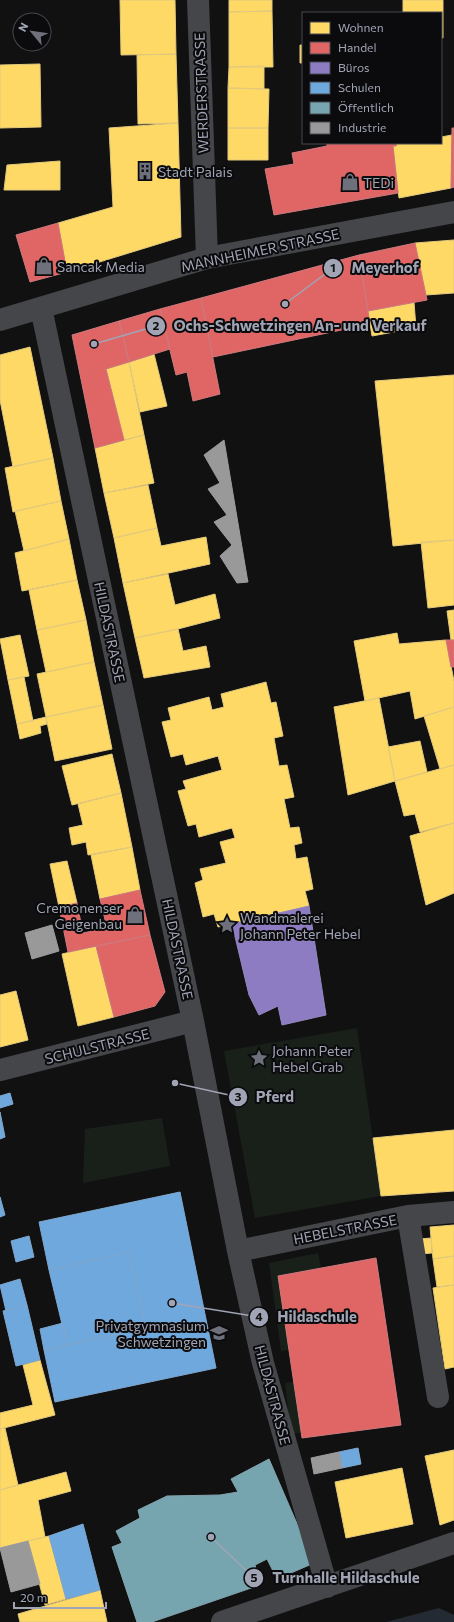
<svg xmlns="http://www.w3.org/2000/svg" width="454" height="1622" viewBox="0 0 454 1622" font-family="Commissioner,sans-serif">
  <rect width="100%" height="100%" fill="#111"/>
  <path fill="#19201a" d="M 357,1028 L 381,1196 L 255,1218 L 224,1051 Z
    M 162,1118 L 170,1166 L 83,1183 L 85,1129 Z
    M 318,1253 L 321,1268 L 278,1276 L 289,1350 L 281,1351 L 269,1263 Z
    M 294,1382 L 302,1433 L 291,1434 L 285,1383 Z"/>
  <path fill="#242a33" d="M 439,1608 L 454,1615 L 454,1622 L 386,1622 Z"/>
  <path fill="#ffd966" stroke="#e2c97d" d="M 120,0 L 175,0 L 176,54 L 121,55 Z
    M 229,0 L 272,0 L 272,11 L 229,12 Z
    M 403,0 L 443,0 L 443,38 L 441,38 L 441,13 L 403,13 Z
    M 272,11 L 273,67 L 229,67 L 229,12 Z
    M 300,45 L 303,45 L 303,63 L 300,63 Z
    M 176,54 L 178,123 L 138,124 L 137,55 Z
    M 40,64 L 41,127 L 0,128 L 0,65 Z
    M 264,66 L 264,89 L 228,88 L 229,67 Z
    M 228,88 L 269,89 L 268,128 L 228,128 Z
    M 178,123 L 181,237 L 67,272 L 58,223 L 113,207 L 109,128 Z
    M 228,128 L 268,128 L 268,160 L 228,160 Z
    M 452,135 L 451,188 L 399,198 L 393,146 L 396,146 L 397,143 L 441,143 L 441,137 Z
    M 60,161 L 60,190 L 4,190 L 7,165 Z
    M 454,240 L 454,293 L 426,295 L 415,243 Z
    M 414,302 L 416,328 L 372,336 L 368,311 Z
    M 30,347 L 53,458 L 13,467 L 0,400 L 0,355 Z
    M 154,354 L 167,406 L 140,412 L 129,362 Z
    M 129,362 L 144,435 L 124,440 L 106,369 Z
    M 454,375 L 454,540 L 393,546 L 375,381 Z
    M 144,435 L 154,483 L 104,493 L 95,448 Z
    M 53,458 L 61,501 L 13,512 L 5,468 Z
    M 148,485 L 157,528 L 114,538 L 104,493 Z
    M 61,501 L 69,539 L 24,551 L 15,511 Z
    M 157,528 L 161,546 L 206,537 L 210,564 L 123,583 L 114,538 Z
    M 69,539 L 77,580 L 22,591 L 15,553 Z
    M 454,540 L 454,605 L 428,608 L 421,542 Z
    M 168,574 L 175,605 L 215,594 L 220,618 L 178,629 L 135,638 L 123,583 Z
    M 77,580 L 86,620 L 37,630 L 29,590 Z
    M 454,610 L 454,640 L 451,640 L 447,611 Z
    M 86,620 L 94,662 L 46,672 L 37,630 Z
    M 178,629 L 183,651 L 206,646 L 210,667 L 144,678 L 135,638 Z
    M 397,633 L 399,644 L 446,640 L 454,681 L 454,707 L 415,719 L 410,691 L 365,701 L 354,641 Z
    M 20,635 L 29,676 L 8,680 L 0,639 Z
    M 94,662 L 103,705 L 46,717 L 37,674 Z
    M 24,677 L 33,721 L 17,724 L 8,680 Z
    M 266,682 L 271,703 L 276,702 L 283,736 L 274,738 L 279,766 L 287,765 L 294,797 L 284,799 L 290,828 L 299,827 L 302,843 L 294,845 L 296,859 L 307,857 L 313,889 L 305,891 L 309,906 L 218,927 L 214,914 L 203,917 L 195,883 L 203,880 L 200,869 L 226,863 L 220,842 L 235,838 L 232,828 L 199,837 L 196,824 L 188,826 L 178,791 L 186,789 L 183,781 L 222,770 L 218,756 L 186,765 L 183,754 L 171,757 L 162,722 L 171,720 L 168,708 L 209,697 L 212,710 L 224,707 L 221,694 Z
    M 379,698 L 395,781 L 348,795 L 334,707 Z
    M 103,705 L 112,749 L 55,761 L 46,717 Z
    M 454,707 L 454,765 L 440,769 L 424,716 Z
    M 46,717 L 47,724 L 40,726 L 41,733 L 20,739 L 17,724 Z
    M 420,741 L 427,772 L 395,781 L 388,747 Z
    M 112,754 L 121,793 L 72,805 L 62,766 Z
    M 454,765 L 454,823 L 420,832 L 415,814 L 404,816 L 395,781 Z
    M 121,793 L 132,847 L 88,855 L 86,842 L 72,845 L 69,828 L 83,825 L 78,804 Z
    M 454,823 L 454,893 L 426,905 L 410,836 Z
    M 132,847 L 140,890 L 100,899 L 91,855 Z
    M 67,861 L 77,903 L 59,907 L 50,864 Z
    M 96,946 L 114,1017 L 78,1026 L 62,954 Z
    M 16,991 L 28,1040 L 0,1047 L 0,995 Z
    M 454,1130 L 454,1191 L 381,1196 L 373,1138 Z
    M 454,1225 L 454,1256 L 433,1259 L 430,1227 Z
    M 431,1238 L 432,1253 L 421,1254 L 420,1239 Z
    M 454,1256 L 454,1285 L 437,1287 L 433,1259 Z
    M 454,1285 L 454,1367 L 445,1369 L 433,1288 Z
    M 40,1360 L 55,1415 L 0,1429 L 0,1413 L 33,1405 L 23,1365 Z
    M 5,1428 L 18,1485 L 0,1490 L 0,1429 Z
    M 454,1450 L 454,1520 L 440,1525 L 425,1456 Z
    M 402,1468 L 413,1524 L 346,1538 L 335,1482 Z
    M 66,1472 L 71,1491 L 38,1500 L 45,1537 L 0,1548 L 0,1490 Z
    M 49,1536 L 66,1599 L 45,1605 L 28,1541 Z
    M 100,1590 L 107,1622 L 20,1622 L 18,1614 Z"/>
  <path fill="#e06666" stroke="#cd797d" d="M 452,128 L 454,128 L 454,187 L 451,188 Z
    M 327,143 L 397,143 L 396,146 L 393,146 L 398,193 L 274,215 L 265,169 L 294,164 L 292,153 L 327,146 Z
    M 58,223 L 67,272 L 30,282 L 16,235 Z
    M 415,243 L 427,300 L 368,311 L 359,255 Z
    M 359,255 L 370,324 L 213,357 L 201,298 Z
    M 201,298 L 220,394 L 193,401 L 187,372 L 176,375 L 160,309 Z
    M 160,309 L 170,349 L 129,362 L 119,321 Z
    M 119,321 L 129,362 L 106,369 L 124,440 L 95,448 L 72,335 Z
    M 446,640 L 454,640 L 454,667 L 451,667 Z
    M 140,890 L 150,935 L 68,952 L 59,907 L 77,903 L 83,933 L 107,928 L 100,899 Z
    M 150,935 L 165,992 L 155,1006 L 114,1017 L 96,946 Z
    M 376,1258 L 401,1425 L 302,1438 L 278,1276 Z"/>
  <path fill="#8e7cc3" stroke="#9388be" d="M 309,906 L 326,1015 L 282,1025 L 278,1006 L 259,1015 L 249,995 L 232,924 Z"/>
  <path fill="#6fa8dc" stroke="#7ea7d0" d="M 10,1093 L 13,1104 L 0,1108 L 0,1096 Z
    M 0,1112 L 5,1137 L 0,1139 Z
    M 180,1192 L 216,1368 L 55,1402 L 44,1350 L 146,1328 L 129,1252 L 49,1270 L 39,1222 Z
    M 0,1197 L 5,1215 L 0,1217 Z
    M 29,1236 L 34,1257 L 16,1262 L 11,1241 Z
    M 129,1252 L 146,1328 L 67,1345 L 49,1270 Z
    M 20,1279 L 27,1305 L 6,1311 L 0,1285 Z
    M 27,1305 L 40,1360 L 16,1366 L 3,1311 Z
    M 63,1323 L 67,1345 L 44,1350 L 40,1329 Z
    M 358,1448 L 361,1464 L 342,1468 L 339,1452 Z
    M 83,1524 L 100,1590 L 66,1599 L 49,1536 Z"/>
  <path fill="#76a5af" stroke="#83a5b0" d="M 269,1459 L 314,1563 L 277,1579 L 267,1559 L 255,1565 L 260,1585 L 152,1622 L 137,1622 L 112,1547 L 122,1543 L 116,1531 L 140,1518 L 138,1510 L 167,1496 L 220,1495 L 238,1492 L 231,1479 Z"/>
  <path fill="#999" stroke="#9b9ca1" d="M 224,440 L 247,577 L 248,582 L 237,583 L 220,556 L 232,545 L 214,522 L 227,515 L 208,489 L 220,483 L 204,455 Z
    M 52,925 L 59,951 L 32,959 L 25,933 Z
    M 339,1452 L 342,1468 L 314,1474 L 311,1458 Z
    M 28,1541 L 40,1584 L 11,1592 L 0,1548 Z"/>
  <g fill="none" stroke-linecap="round" stroke-linejoin="round">
    <path stroke="#45464a" stroke-width="22" d="M 198,0 L 207,258
      M 41,308 L 193,1021 L 238,1251 L 263,1363 L 327,1587
      M 0,320 L 207,258 L 454,212
      M 0,1070 L 193,1021
      M 408,1216 L 438,1397
      M 238,1251 L 408,1216 L 454,1212
      M 222,1622 L 454,1543"/>
  </g>
  <defs>
    <g id="building-bare" transform="scale(1.38)"><path d="M-4-6H4V6H1V3H-1V6H-4ZM-2.5-4.3h1.7v1.8h-1.7ZM.8-4.3h1.7v1.8H.8ZM-2.5-1h1.7V.8h-1.7ZM.8-1h1.7V.8H.8Z" fill="#6e717b" stroke="#0b0b0d" stroke-width="2.5" paint-order="stroke"/></g>
    <g id="shop-bare" transform="scale(1.38)"><path d="M-5-2.5h2.3a2.7 3.5 0 0 1 5.4 0H5L5.5 6h-11ZM-1.5-2.5h3a1.5 2.3 0 0 0-3 0Z" fill="#6e717b" stroke="#0b0b0d" stroke-width="2.5" paint-order="stroke"/></g>
    <g id="sight-bare" transform="scale(1.38)"><path d="M0-6L1.8-2.2L6-1.7L2.9 1.2L3.7 5.4L0 3.3L-3.7 5.4L-2.9 1.2L-6-1.7L-1.8-2.2Z" fill="#6e717b" stroke="#0b0b0d" stroke-width="2.5" paint-order="stroke"/></g>
    <g id="school-bare" transform="scale(1.38)"><path d="M0-5L7-2L0 1L-7-2ZM-4 1L0 2.5L4 1V4Q0 6-4 4Z" fill="#6e717b" stroke="#0b0b0d" stroke-width="2.5" paint-order="stroke"/></g>
  </defs>
  <g fill-rule="evenodd">
    <use href="#building-bare" x="145" y="171"/>
    <use href="#shop-bare" x="350" y="182"/>
    <use href="#shop-bare" x="44" y="266"/>
    <use href="#shop-bare" x="135" y="915"/>
    <use href="#sight-bare" x="227" y="925"/>
    <use href="#sight-bare" x="259" y="1058"/>
    <use href="#school-bare" x="219" y="1333"/>
  </g>
  <g text-anchor="middle" dominant-baseline="central" stroke-width="4" stroke-linejoin="round" paint-order="stroke">
    <g font-size="14" fill="#a0a4b4" stroke="#0b0b0d">
      <text transform="translate(201 93) rotate(-92)">WERDERSTRASSE</text>
      <text transform="translate(260 250) rotate(-12)">MANNHEIMER STRASSE</text>
      <text transform="translate(110 632) rotate(78)">HILDASTRASSE</text>
      <text transform="translate(178 949) rotate(78)">HILDASTRASSE</text>
      <text transform="translate(97 1046) rotate(-14)">SCHULSTRASSE</text>
      <text transform="translate(345 1229) rotate(-11)">HEBELSTRASSE</text>
      <text transform="translate(273 1395) rotate(75)">HILDASTRASSE</text>
    </g>
    <g font-size="14" fill="#a0a4b4" stroke="#0b0b0d" text-anchor="start">
      <text x="158" y="171">Stadt Palais</text>
      <text x="363" y="182">TEDi</text>
      <text x="57" y="266">Sancak Media</text>
      <text x="122" y="907" text-anchor="end">Cremonenser<tspan x="122" dy="16">Geigenbau</tspan></text>
      <text x="240" y="917">Wandmalerei<tspan x="240" dy="16">Johann Peter Hebel</tspan></text>
      <text x="272" y="1050">Johann Peter<tspan x="272" dy="16">Hebel Grab</tspan></text>
      <text x="206" y="1325" text-anchor="end">Privatgymnasium<tspan x="206" dy="16">Schwetzingen</tspan></text>
    </g>
  </g>
  <path fill="none" stroke="#a0a4b4" stroke-width="1.5" d="M285 304L333 268M94 344L156 326M175 1083L238 1097M172 1303L259 1317M211 1537L254 1578"/>
  <g fill="#a0a4b4" stroke="#0b0b0d" stroke-width="1.5">
    <circle cx="285" cy="304" r="4"/>
    <circle cx="94" cy="344" r="4"/>
    <circle cx="175" cy="1083" r="4"/>
    <circle cx="172" cy="1303" r="4"/>
    <circle cx="211" cy="1537" r="4"/>
    <circle cx="333" cy="268" r="10"/>
    <circle cx="156" cy="326" r="10"/>
    <circle cx="238" cy="1097" r="10"/>
    <circle cx="259" cy="1317" r="10"/>
    <circle cx="254" cy="1578" r="10"/>
  </g>
  <g font-size="12" text-anchor="middle" font-weight="bold" fill="#111">
    <text x="333" y="272">1</text>
    <text x="156" y="330">2</text>
    <text x="238" y="1101">3</text>
    <text x="259" y="1321">4</text>
    <text x="254" y="1582">5</text>
  </g>
  <g font-size="15" text-anchor="middle" font-weight="bold" fill="#a0a4b4" stroke="#0b0b0d" stroke-width="4" stroke-linejoin="round" paint-order="stroke">
    <text x="385" y="273">Meyerhof</text>
    <text x="300" y="331">Ochs-Schwetzingen An- und Verkauf</text>
    <text x="275" y="1102">Pferd</text>
    <text x="317" y="1322">Hildaschule</text>
    <text x="346" y="1583">Turnhalle Hildaschule</text>
  </g>
  <rect x="302" y="12" width="140" height="132" fill="#0b0b0d" stroke="#474850"/>
  <rect x="310" y="22" width="20" height="12" fill="#ffd966" stroke="#474850"/>
  <text x="338" y="32" font-size="12" fill="#a0a4b4">Wohnen</text>
  <rect x="310" y="42" width="20" height="12" fill="#e06666" stroke="#474850"/>
  <text x="338" y="52" font-size="12" fill="#a0a4b4">Handel</text>
  <rect x="310" y="62" width="20" height="12" fill="#8e7cc3" stroke="#474850"/>
  <text x="338" y="72" font-size="12" fill="#a0a4b4">Büros</text>
  <rect x="310" y="82" width="20" height="12" fill="#6fa8dc" stroke="#474850"/>
  <text x="338" y="92" font-size="12" fill="#a0a4b4">Schulen</text>
  <rect x="310" y="102" width="20" height="12" fill="#76a5af" stroke="#474850"/>
  <text x="338" y="112" font-size="12" fill="#a0a4b4">Öffentlich</text>
  <rect x="310" y="122" width="20" height="12" fill="#999999" stroke="#474850"/>
  <text x="338" y="132" font-size="12" fill="#a0a4b4">Industrie</text>
  <g transform="translate(32 32) rotate(299)"><circle r="19" fill="#0b0b0d" stroke="#474850"/>
  <path d="M0-3L7 15L0 10L-7 15Z" fill="#6e717b"/>
  <text y="-6" font-size="11" font-weight="bold" text-anchor="middle" fill="#a0a4b4">N</text>
  </g>
  <path d="M14 1602v6h92v-6" fill="none" stroke="#a0a4b4" stroke-width="2"/>
  <text x="20" y="1602" font-size="12" fill="#a0a4b4" stroke="#0b0b0d" stroke-width="3" paint-order="stroke">20 m</text>
</svg>
